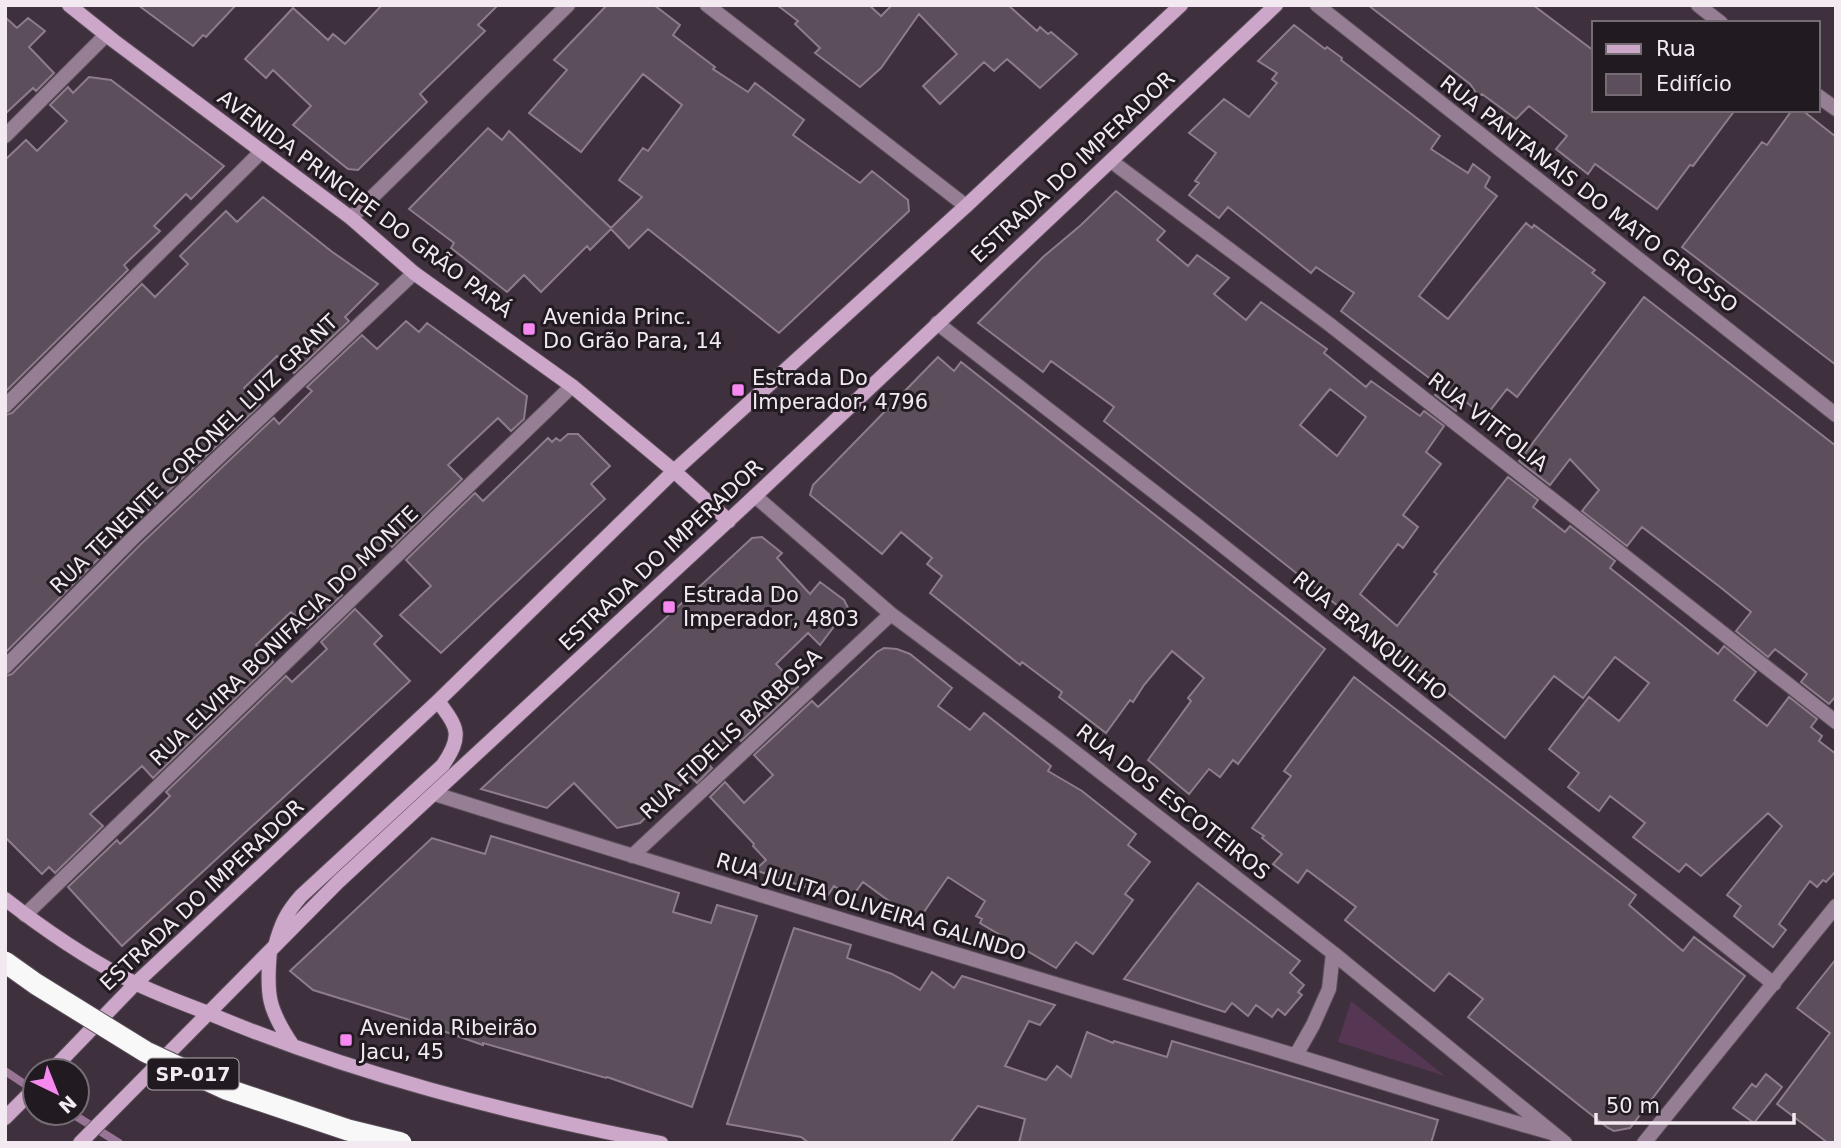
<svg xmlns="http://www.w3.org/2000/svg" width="1841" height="1148" viewBox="0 0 1841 1148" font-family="'DejaVu Sans',sans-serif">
  <rect width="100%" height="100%" fill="#3e303d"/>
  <path fill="#553653" d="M 1351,1001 L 1445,1076 L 1338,1042 Z"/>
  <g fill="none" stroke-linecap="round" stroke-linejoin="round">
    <path stroke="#9a7497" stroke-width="8" d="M 5,1071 L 35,1091
      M 71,1113 L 119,1143"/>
  </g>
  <path fill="#5d4e5b" stroke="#8d7d8c" stroke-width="2" fill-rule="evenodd" d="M 138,5 L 236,5 L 206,37 L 203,35 L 193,46 Z
    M 382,5 L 498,5 L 478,25 L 485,31 L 420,94 L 427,102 L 358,170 L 348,169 L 293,125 L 311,106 L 273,70 L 266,78 L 245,59 L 293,8 L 328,40 L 333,34 L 345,44 Z
    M 607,5 L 654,5 L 680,25 L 673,35 L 715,67 L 713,69 L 748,92 L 755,83 L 804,120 L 793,135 L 860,183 L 872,171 L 908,200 L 909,211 L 779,333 L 648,229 L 629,248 L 611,229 L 590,250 L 587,246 L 541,292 L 524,275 L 507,292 L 451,248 L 454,243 L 409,209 L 488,128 L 502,140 L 509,131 L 611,228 L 642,197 L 619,180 L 643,148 L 648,151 L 682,105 L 643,74 L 581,152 L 529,113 L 567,70 L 554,60 Z
    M 777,5 L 869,5 L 881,16 L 892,5 L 1008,5 L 1037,31 L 1040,27 L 1048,34 L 1051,32 L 1077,54 L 1040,88 L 1007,59 L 994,71 L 984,62 L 940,104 L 923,86 L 957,54 L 919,14 L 881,68 L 860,87 L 815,53 L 820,48 L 795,24 L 798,21 Z
    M 1368,5 L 1533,5 L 1594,51 L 1594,110 L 1735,110 L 1693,166 L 1690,165 L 1657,209 L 1595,164 L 1588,174 L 1556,149 L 1567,136 L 1529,106 L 1516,119 L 1482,94 L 1479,97 L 1470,84 Z
    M 5,17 L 17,28 L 28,18 L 45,31 L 29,47 L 54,73 L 36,91 L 33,88 L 5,114 Z
    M 1294,25 L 1325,49 L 1327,47 L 1342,58 L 1341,60 L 1440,136 L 1431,149 L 1468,173 L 1473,164 L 1490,177 L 1485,187 L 1497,196 L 1419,296 L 1448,319 L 1526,223 L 1532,228 L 1534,225 L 1595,270 L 1592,273 L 1605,283 L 1517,397 L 1507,389 L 1485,417 L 1465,401 L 1456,411 L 1435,395 L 1441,387 L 1341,311 L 1354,293 L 1316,267 L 1311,273 L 1228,207 L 1219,218 L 1189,195 L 1199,183 L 1195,181 L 1216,153 L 1189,133 L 1224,99 L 1249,117 L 1277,83 L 1272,79 L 1277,73 L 1258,61 Z
    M 89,77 L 111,80 L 224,166 L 191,199 L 186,194 L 154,226 L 160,231 L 124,265 L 128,270 L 5,392 L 5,160 L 26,140 L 37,151 L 67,121 L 50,105 L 68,87 L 73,93 Z
    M 1792,110 L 1802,110 L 1836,137 L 1836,365 L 1682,247 L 1762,142 L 1767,145 Z
    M 1116,191 L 1165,231 L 1157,240 L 1188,266 L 1197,255 L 1229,278 L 1214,294 L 1246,320 L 1261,302 L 1327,349 L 1324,353 L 1366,387 L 1371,381 L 1420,416 L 1424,411 L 1444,426 L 1426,452 L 1441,464 L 1403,515 L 1418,527 L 1403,548 L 1398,544 L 1360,594 L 1397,626 L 1437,574 L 1434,572 L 1508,477 L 1538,500 L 1533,507 L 1565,532 L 1570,526 L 1615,561 L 1610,568 L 1658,606 L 1718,654 L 1724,646 L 1756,672 L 1734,700 L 1767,726 L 1789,697 L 1817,719 L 1811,727 L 1822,736 L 1819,741 L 1836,754 L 1836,871 L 1826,882 L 1823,880 L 1817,887 L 1810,881 L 1779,924 L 1786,930 L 1773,947 L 1734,916 L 1741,906 L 1727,895 L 1782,826 L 1768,813 L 1701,876 L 1686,864 L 1679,872 L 1633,837 L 1645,823 L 1610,796 L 1599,811 L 1568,787 L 1579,773 L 1549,749 L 1589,697 L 1619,721 L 1649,683 L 1615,657 L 1583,698 L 1554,676 L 1505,738 L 1104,421 L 1114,407 L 1051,361 L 1043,372 L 978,323 L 1043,257 L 1081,225 ZM 1330,389 L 1366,417 L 1337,456 L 1300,425 Z
    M 263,197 L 331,251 L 378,284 L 345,317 L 349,321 L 294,373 L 277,356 L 244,388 L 260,405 L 127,530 L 5,653 L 5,415 L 12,413 L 142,284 L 155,297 L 188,264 L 180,256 L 226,211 L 237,222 Z
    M 1644,297 L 1836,446 L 1836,696 L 1829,704 L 1801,682 L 1807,674 L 1775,649 L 1768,657 L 1736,631 L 1751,612 L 1720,587 L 1642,527 L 1627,546 L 1582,511 L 1599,490 L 1570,459 L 1550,485 L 1519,461 Z
    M 406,321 L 419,332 L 427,323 L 527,396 L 524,419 L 511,431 L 498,418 L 448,465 L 462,479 L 392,547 L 388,542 L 337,590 L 342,595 L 307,628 L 291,612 L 256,645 L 273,662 L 153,778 L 142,766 L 90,814 L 103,826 L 55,873 L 49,867 L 42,874 L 5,837 L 5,676 L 12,674 L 141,544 L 274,418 L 279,424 L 312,391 L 307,387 L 362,335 L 377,349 Z
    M 938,357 L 954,371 L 961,362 L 1325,649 L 1238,764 L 1233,760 L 1220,777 L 1209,769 L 1189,794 L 1148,760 L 1191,701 L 1188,698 L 1204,678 L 1172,651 L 1144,685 L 1133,702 L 1130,700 L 1106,733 L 1059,697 L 1062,692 L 1022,662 L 1020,665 L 930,593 L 942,576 L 927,564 L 932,558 L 901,532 L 882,554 L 810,495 L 813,485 Z
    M 568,434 L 578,434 L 610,466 L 591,484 L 605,499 L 441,653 L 400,615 L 431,586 L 406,560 L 475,493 L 483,501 L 548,438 L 552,442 L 556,438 L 560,441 Z
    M 762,537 L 782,553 L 777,558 L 810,594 L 820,582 L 844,600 L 848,608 L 820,645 L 808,633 L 776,664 L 798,687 L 741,741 L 734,734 L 705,761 L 712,768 L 697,783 L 690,776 L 640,823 L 617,828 L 574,783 L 547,808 L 481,789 L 752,538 Z
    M 355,609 L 382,636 L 374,644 L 410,681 L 122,946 L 68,887 L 117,840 L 120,844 L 155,811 L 170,796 L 166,792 L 286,676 L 292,682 L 327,649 L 321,642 Z
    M 884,648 L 897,649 L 910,654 L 952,688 L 938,706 L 970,730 L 984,713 L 1051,766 L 1048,771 L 1082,791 L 1136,834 L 1128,845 L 1150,862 L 1125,894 L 1133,900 L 1093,954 L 1076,942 L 1056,968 L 980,923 L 982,919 L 976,916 L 985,901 L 948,877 L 917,922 L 891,914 L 897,907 L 863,882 L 851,898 L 834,886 L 828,895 L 755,870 L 766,860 L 753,846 L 754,844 L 710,797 L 725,782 L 744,803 L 773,775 L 754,755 L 812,701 L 818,707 L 877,652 Z
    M 1354,677 L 1636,895 L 1629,905 L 1683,951 L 1694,937 L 1745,976 L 1630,1128 L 1614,1131 L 1608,1128 L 1468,1017 L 1483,999 L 1449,973 L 1434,991 L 1345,920 L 1356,907 L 1307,870 L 1298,883 L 1273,864 L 1282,854 L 1262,838 L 1264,836 L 1252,828 L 1291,776 L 1284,771 Z
    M 491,836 L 679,893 L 673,912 L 711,923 L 717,905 L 757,916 L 692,1107 L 607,1077 L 606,1078 L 483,1043 L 483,1045 L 426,1025 L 313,990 L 290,971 L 432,838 L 485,854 Z
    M 1198,883 L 1300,961 L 1290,973 L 1304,985 L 1298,992 L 1302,995 L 1285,1015 L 1278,1009 L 1272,1017 L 1256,1005 L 1248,1016 L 1232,1003 L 1225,1012 L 1124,979 Z
    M 794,928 L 851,945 L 847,958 L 892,974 L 920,990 L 932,972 L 954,988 L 962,976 L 1055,1005 L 1040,1025 L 1029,1021 L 1005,1066 L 1046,1080 L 1057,1066 L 1071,1077 L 1087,1032 L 1113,1043 L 1114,1041 L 1167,1057 L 1172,1041 L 1438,1120 L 1431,1143 L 1019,1143 L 1025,1119 L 978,1106 L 950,1143 L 809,1143 L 801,1137 L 727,1124 Z
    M 1836,959 L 1836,1143 L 1828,1143 L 1777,1104 L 1830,1033 L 1797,1008 Z
    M 1766,1074 L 1782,1087 L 1754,1123 L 1733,1108 L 1752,1084 L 1756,1087 Z"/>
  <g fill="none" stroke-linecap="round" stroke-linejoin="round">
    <g stroke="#5b4e5a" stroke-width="16">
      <path id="street" d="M 707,5 L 966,206
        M 1317,5 L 1836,415
        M 1698,5 L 1721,23
        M 1818,96 L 1836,109
        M 5,136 L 106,35
        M 1111,161 L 1329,324 L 1836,722
        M 351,218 L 568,5
        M 937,323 L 1198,526 L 1774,984
        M 5,406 L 262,151
        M 755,496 L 891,614 L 1058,739 L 1333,953 L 1565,1143
        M 5,667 L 134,537 L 414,273
        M 435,794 C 707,880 980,962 1254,1043 C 1354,1073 1452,1105 1552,1133
        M 632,856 L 891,614
        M 25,915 L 572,386
        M 1296,1055 L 1313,1025 L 1329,989 L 1333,953
        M 1644,1143 L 1836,906"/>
    </g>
    <g stroke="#5b4e5a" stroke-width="16">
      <path id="secondary" d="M 69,5 L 114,41 L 351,218 L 414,273 L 572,386 L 674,471 L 729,521
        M 5,899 C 41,927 85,957 125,978 C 151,992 180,1002 208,1013 C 352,1074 507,1113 661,1143
        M 275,946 C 281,924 286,913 301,896 L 443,765 C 463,735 458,728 438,701
        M 270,951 C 266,995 268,1009 293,1046
        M 51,1071 L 136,983 L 438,701 L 674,471 L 966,206 L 1181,5
        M 5,1118 L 35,1088
        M 80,1143 L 338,882 L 755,496 L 1276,5"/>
    </g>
    <use href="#street" stroke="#967e94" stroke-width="14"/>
    <use href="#secondary" stroke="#cda7ca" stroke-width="14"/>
    <g stroke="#5b4e5a" stroke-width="23" stroke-linecap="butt">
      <path id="highway-bridge" d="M 5,962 L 36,984 L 146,1052 L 226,1089 L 348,1130 L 401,1143"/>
    </g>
    <use href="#highway-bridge" stroke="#f8f8f8" stroke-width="21"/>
  </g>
  <g fill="#f589ef" stroke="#211b21" stroke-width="2.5">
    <rect x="522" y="322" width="14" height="14" rx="3.5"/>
    <rect x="731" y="383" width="14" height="14" rx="3.5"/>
    <rect x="662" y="600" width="14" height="14" rx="3.5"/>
    <rect x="339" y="1033" width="14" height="14" rx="3.5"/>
  </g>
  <g text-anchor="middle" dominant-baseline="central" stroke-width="6" stroke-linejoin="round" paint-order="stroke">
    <rect fill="#211b21" stroke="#b3abb3" stroke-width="2" x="147.5" y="1058.5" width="91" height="31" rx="5"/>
    <g font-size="19" font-weight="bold" fill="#f2e9f1">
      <text x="193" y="1074">SP-017</text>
    </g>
    <g font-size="21" fill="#f2e9f1" stroke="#211b21">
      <text transform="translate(1073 167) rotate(-43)">ESTRADA DO IMPERADOR</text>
      <text transform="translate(1589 194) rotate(38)">RUA PANTANAIS DO MATO GROSSO</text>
      <text transform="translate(365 204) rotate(37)">AVENIDA PRINCIPE DO GRÃO PARÁ</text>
      <text transform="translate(1488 422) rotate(38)">RUA VITFOLIA</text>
      <text transform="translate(194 454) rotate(-44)">RUA TENENTE CORONEL LUIZ GRANT</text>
      <text transform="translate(661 555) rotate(-43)">ESTRADA DO IMPERADOR</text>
      <text transform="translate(284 636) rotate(-44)">RUA ELVIRA BONIFACIA DO MONTE</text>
      <text transform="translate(1370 636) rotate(39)">RUA BRANQUILHO</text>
      <text transform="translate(731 734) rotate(-43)">RUA FIDELIS BARBOSA</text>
      <text transform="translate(1173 802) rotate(38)">RUA DOS ESCOTEIROS</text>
      <text transform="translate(202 895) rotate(-43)">ESTRADA DO IMPERADOR</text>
      <text transform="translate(871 907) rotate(17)">RUA JULITA OLIVEIRA GALINDO</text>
    </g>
    <g font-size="21" fill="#f2e9f1" stroke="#211b21" text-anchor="start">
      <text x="543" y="317">Avenida Princ.<tspan x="543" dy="24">Do Grão Para, 14</tspan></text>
      <text x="752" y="378">Estrada Do<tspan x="752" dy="24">Imperador, 4796</tspan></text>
      <text x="683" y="595">Estrada Do<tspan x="683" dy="24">Imperador, 4803</tspan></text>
      <text x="360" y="1028">Avenida Ribeirão<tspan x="360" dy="24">Jacu, 45</tspan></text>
    </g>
  </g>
  <rect width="1841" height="1148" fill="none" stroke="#f2e9f1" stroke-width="14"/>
  <rect x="1592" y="21" width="228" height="91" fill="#211b21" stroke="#756d74" stroke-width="2"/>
  <rect x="1606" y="44" width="35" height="10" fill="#cda7ca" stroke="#756d74" stroke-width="2"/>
  <text x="1656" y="56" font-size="21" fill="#f2e9f1">Rua</text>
  <rect x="1606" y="74" width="35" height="21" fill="#5d4e5b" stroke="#756d74" stroke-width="2"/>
  <text x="1656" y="91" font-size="21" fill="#f2e9f1">Edifício</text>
  <g transform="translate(56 1092) rotate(137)"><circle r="33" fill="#211b21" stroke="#756d74" stroke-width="2"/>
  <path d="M0-5L12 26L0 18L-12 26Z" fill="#f589ef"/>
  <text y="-10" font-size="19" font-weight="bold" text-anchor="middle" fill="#f2e9f1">N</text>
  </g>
  <path d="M1596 1113v10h198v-10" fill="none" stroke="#f2e9f1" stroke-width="3.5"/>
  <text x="1606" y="1113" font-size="21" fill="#f2e9f1" stroke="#211b21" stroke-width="5" paint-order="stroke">50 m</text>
</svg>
